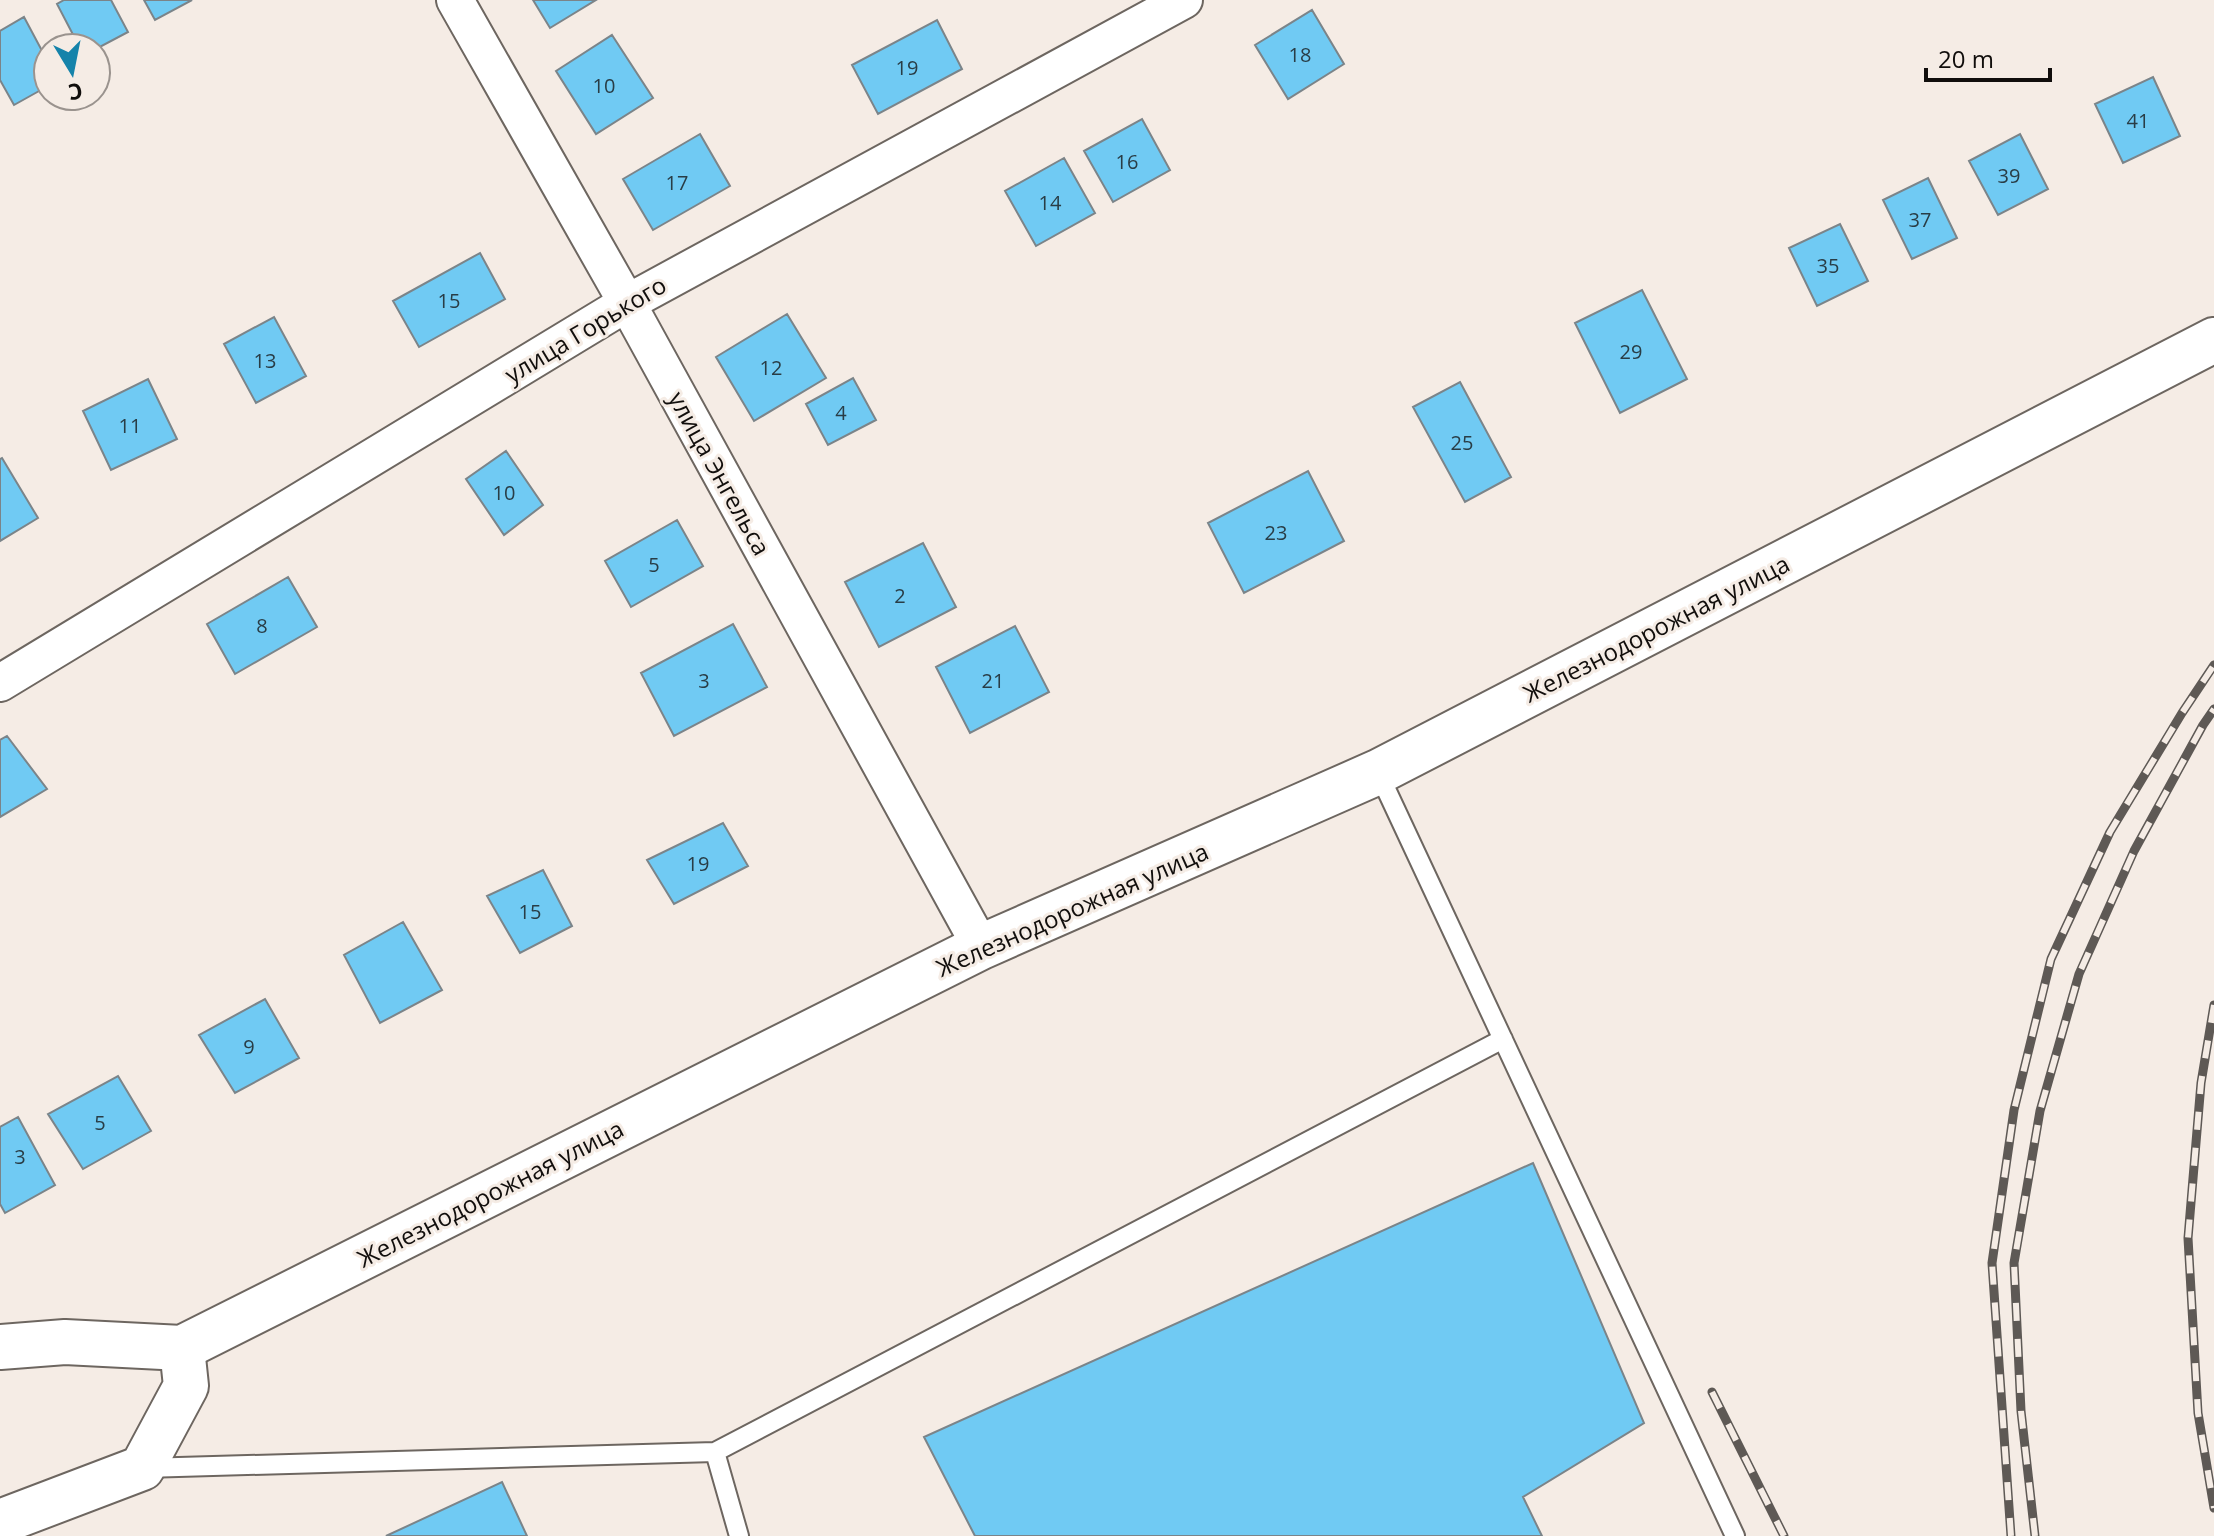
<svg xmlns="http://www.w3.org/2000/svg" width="2214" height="1536" viewBox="0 0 2214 1536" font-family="'Open Sans',sans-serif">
  <rect width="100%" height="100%" fill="#f5ece5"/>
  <path fill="#70caf3" stroke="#7b8489" stroke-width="2" d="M 64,0 L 111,0 L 128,32 L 96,49 L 80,48 L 57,4 Z
    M 144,0 L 192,0 L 155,20 Z
    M 533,0 L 596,0 L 550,28 Z
    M 1312,10 L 1344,64 L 1288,99 L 1255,45 Z
    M 24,17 L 48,62 L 48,86 L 14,105 L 0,80 L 0,31 Z
    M 937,20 L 962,69 L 878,114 L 852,65 Z
    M 612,35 L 653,98 L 596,134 L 556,71 Z
    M 2153,77 L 2180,136 L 2123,163 L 2095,104 Z
    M 1142,119 L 1170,170 L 1113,202 L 1084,151 Z
    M 700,134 L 730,186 L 653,230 L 623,179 Z
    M 2020,134 L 2048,189 L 1998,215 L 1969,161 Z
    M 1064,158 L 1095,213 L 1036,246 L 1005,191 Z
    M 1928,178 L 1957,238 L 1912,259 L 1883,200 Z
    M 1840,224 L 1868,281 L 1817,306 L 1789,248 Z
    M 480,253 L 505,299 L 419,347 L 393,301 Z
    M 1642,290 L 1687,379 L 1620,413 L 1575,323 Z
    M 787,314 L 826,378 L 754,421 L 716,357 Z
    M 274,317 L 306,376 L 256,403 L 224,344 Z
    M 853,378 L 876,420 L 828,445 L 806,404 Z
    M 148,379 L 177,439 L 111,470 L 83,411 Z
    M 1460,382 L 1511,477 L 1465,502 L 1413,407 Z
    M 506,451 L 543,505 L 504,535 L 466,479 Z
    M 2,458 L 38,518 L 0,541 L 0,459 Z
    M 1308,471 L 1344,541 L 1244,593 L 1208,523 Z
    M 677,520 L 703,566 L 631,607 L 605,561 Z
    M 923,543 L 956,607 L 879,647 L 845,582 Z
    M 288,577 L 317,627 L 235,674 L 207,624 Z
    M 733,624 L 767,687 L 674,736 L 641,673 Z
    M 1015,626 L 1049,692 L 970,733 L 936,667 Z
    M 7,736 L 47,789 L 0,817 L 0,740 Z
    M 723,823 L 748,866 L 674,904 L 647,860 Z
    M 543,870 L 572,926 L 520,953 L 487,896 Z
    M 403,922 L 442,990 L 380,1023 L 344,955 Z
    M 265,999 L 299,1058 L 235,1093 L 199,1035 Z
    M 118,1076 L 151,1131 L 83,1169 L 48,1114 Z
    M 18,1117 L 55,1185 L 5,1213 L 0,1204 L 0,1127 Z
    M 1533,1163 L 1644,1423 L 1523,1497 L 1542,1536 L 975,1536 L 924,1437 Z
    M 502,1482 L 527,1536 L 386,1536 Z"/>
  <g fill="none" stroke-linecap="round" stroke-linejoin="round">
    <g stroke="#6d6660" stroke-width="22">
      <path id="service" d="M 1378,772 L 1735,1536
        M 715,1452 L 739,1536
        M 144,1468 L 715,1452 L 1503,1039"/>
    </g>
    <g stroke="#6d6660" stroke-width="40">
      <path id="minor" d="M 455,0 L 627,303 L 981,947
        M 0,683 L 627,303 L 1184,0"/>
    </g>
    <g stroke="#6d6660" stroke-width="48">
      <path id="tertiary" d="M 0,1522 L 142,1468 L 186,1386 L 182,1348"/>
    </g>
    <g stroke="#6d6660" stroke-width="48">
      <path id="secondary" d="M 0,1347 L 65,1342 L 182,1348 L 981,947 L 1378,772 L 2214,340"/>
    </g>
    <use href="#service" stroke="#fff" stroke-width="18"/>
    <use href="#minor" stroke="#fff" stroke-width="36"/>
    <use href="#tertiary" stroke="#fff" stroke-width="44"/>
    <use href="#secondary" stroke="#fff" stroke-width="44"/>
    <g stroke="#5e5955" stroke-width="9">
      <path id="rail" d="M 2214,1005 L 2201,1083 L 2188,1238 L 2198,1413 L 2214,1508
        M 1712,1392 L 1784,1536
        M 2011,1536 L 1992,1263 L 2014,1110 L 2051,959 L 2110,832 L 2182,713 L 2214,665
        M 2035,1536 L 2021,1411 L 2014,1263 L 2040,1111 L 2079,974 L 2134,851 L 2203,725 L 2214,709"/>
    </g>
    <use href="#rail" stroke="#f5ece5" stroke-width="6" stroke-dasharray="18" stroke-linecap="butt"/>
  </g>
  <g text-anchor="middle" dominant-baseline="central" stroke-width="6" stroke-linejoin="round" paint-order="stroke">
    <g font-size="20" fill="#293d46">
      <text x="1300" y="54">18</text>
      <text x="907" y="67">19</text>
      <text x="604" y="85">10</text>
      <text x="2138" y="120">41</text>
      <text x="1127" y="161">16</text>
      <text x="2009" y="175">39</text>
      <text x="677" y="182">17</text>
      <text x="1050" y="202">14</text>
      <text x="1920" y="219">37</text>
      <text x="1828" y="265">35</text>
      <text x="449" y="300">15</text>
      <text x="1631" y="351">29</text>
      <text x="265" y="360">13</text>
      <text x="771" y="367">12</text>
      <text x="841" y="412">4</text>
      <text x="130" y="425">11</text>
      <text x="1462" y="442">25</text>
      <text x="504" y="492">10</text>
      <text x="1276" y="532">23</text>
      <text x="654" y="564">5</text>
      <text x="900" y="595">2</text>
      <text x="262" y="625">8</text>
      <text x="704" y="680">3</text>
      <text x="993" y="680">21</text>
      <text x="698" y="863">19</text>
      <text x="530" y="911">15</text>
      <text x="249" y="1046">9</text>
      <text x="100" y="1122">5</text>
      <text x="20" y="1156">3</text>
    </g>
    <g font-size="24" fill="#110e0c" stroke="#f5ece5">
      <text transform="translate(585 329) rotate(-31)">улица Горького</text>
      <text transform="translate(720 473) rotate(61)">улица Энгельса</text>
      <text transform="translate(1656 628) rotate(-27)">Железнодорожная улица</text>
      <text transform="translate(1072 909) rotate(-24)">Железнодорожная улица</text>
      <text transform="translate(490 1193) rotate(-27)">Железнодорожная улица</text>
    </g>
  </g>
  <g transform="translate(72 72) rotate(170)"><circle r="38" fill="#f5ece5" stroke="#9a938e" stroke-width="2"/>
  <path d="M0-6L14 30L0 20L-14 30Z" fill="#1583aa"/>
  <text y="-12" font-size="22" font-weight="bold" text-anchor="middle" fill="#110e0c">С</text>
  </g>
  <path d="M1926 68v12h124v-12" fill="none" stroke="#110e0c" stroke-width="4"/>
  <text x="1938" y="68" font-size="24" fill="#110e0c" stroke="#f5ece5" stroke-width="6" paint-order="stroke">20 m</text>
</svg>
